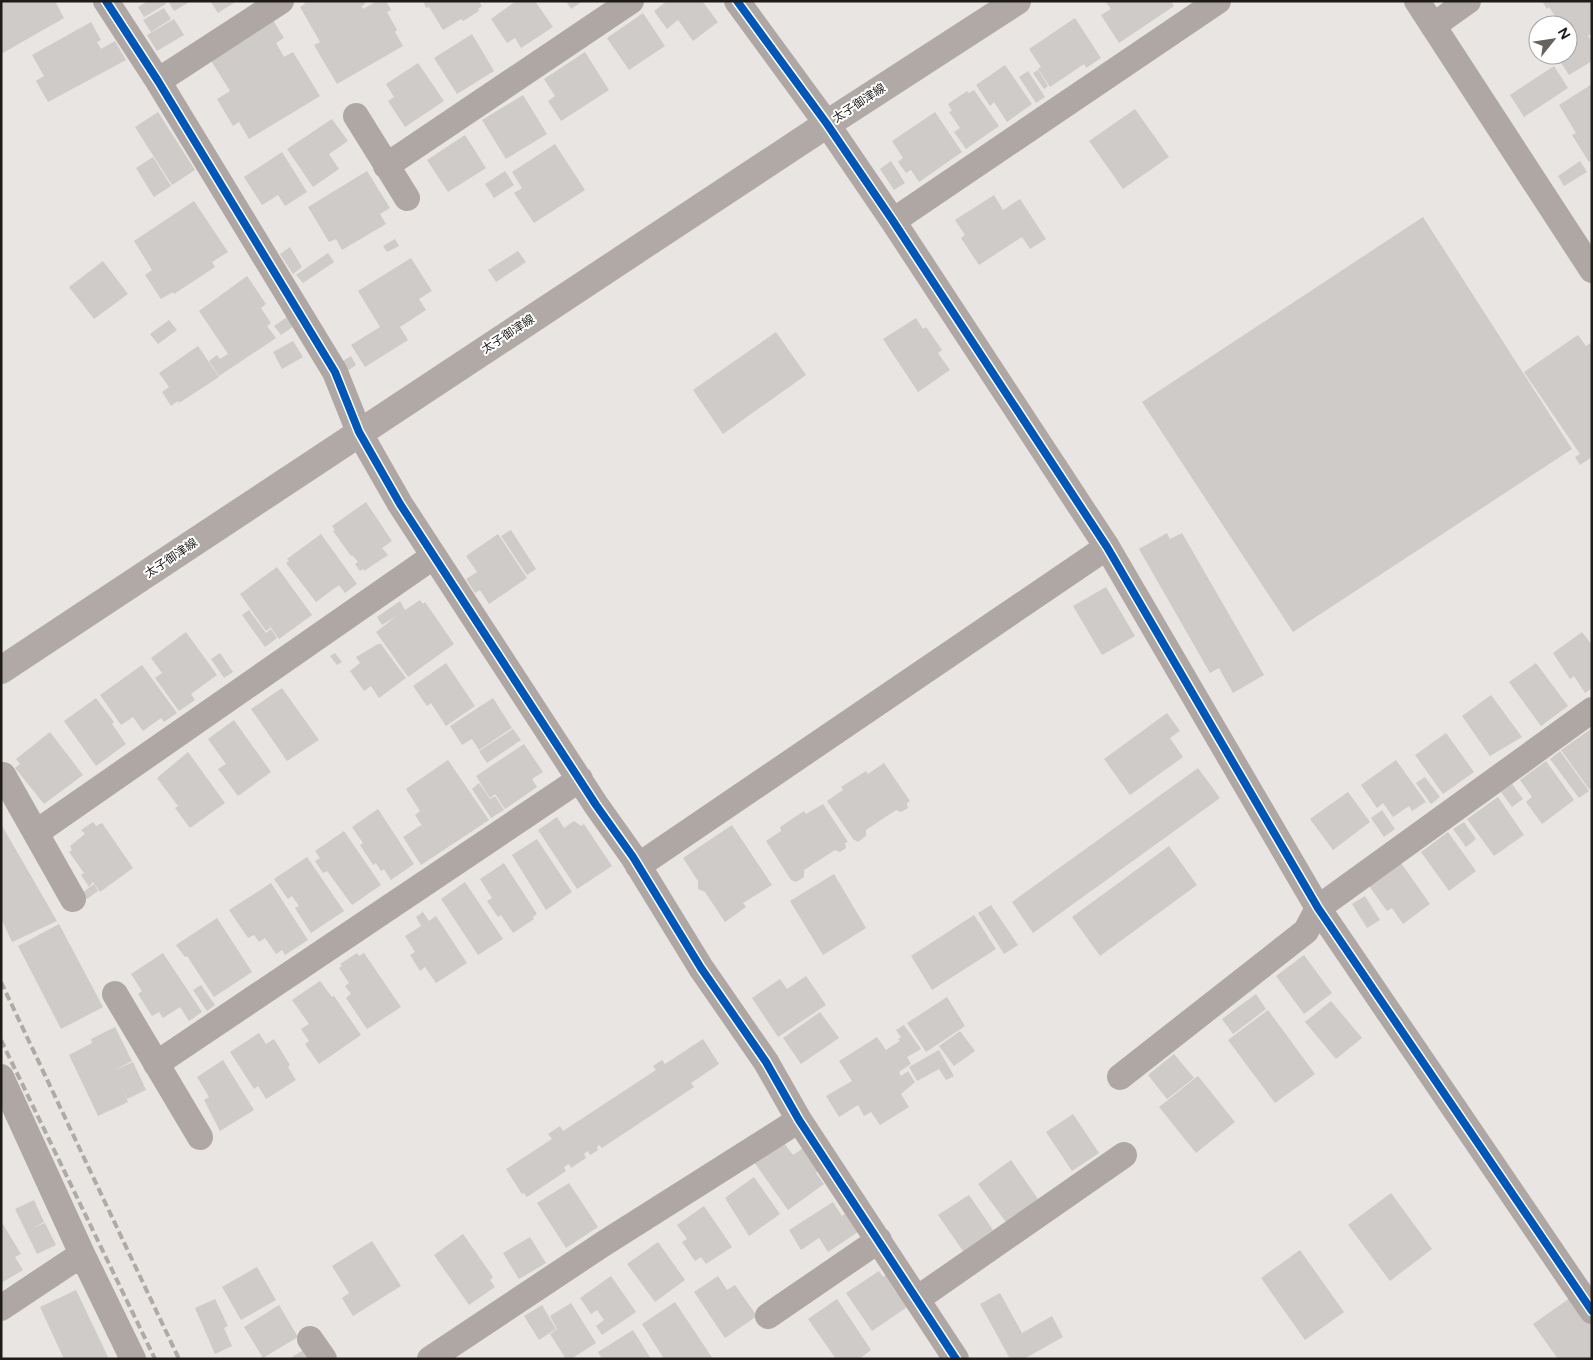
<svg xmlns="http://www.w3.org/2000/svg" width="1593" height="1360" viewBox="0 0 1593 1360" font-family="Figtree,'Noto Sans JP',sans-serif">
  <rect width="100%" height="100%" fill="#e8e5e2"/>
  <path fill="#cecbc8" d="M 1,1 L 55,1 L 64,18 L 1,54 Z
    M 148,1 L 165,1 L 166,4 L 144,17 L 138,7 Z
    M 168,1 L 191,1 L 174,11 Z
    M 210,1 L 237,1 L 218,13 Z
    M 303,1 L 364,1 L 365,4 L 362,6 L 363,9 L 377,1 L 386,1 L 391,10 L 387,12 L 397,30 L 395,32 L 403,46 L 337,84 L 314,45 L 320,42 L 300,7 L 305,4 Z
    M 423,1 L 479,1 L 482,6 L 478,9 L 479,11 L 463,21 L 461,19 L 443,30 L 429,7 L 426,8 Z
    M 516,1 L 535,1 L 553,27 L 521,48 L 515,38 L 507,43 L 491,19 Z
    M 566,1 L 583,1 L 571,9 Z
    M 667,1 L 702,1 L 718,22 L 693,41 L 678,20 L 667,29 L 654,11 Z
    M 1105,1 L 1171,1 L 1174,6 L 1119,43 L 1101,15 L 1111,9 Z
    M 1542,1 L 1592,1 L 1592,33 L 1588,36 L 1592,42 L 1592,61 L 1569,75 L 1556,55 L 1568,55 L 1568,25 L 1561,25 L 1549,7 L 1547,9 Z
    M 164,8 L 171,19 L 151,32 L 143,20 Z
    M 643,13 L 665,46 L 629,70 L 607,38 Z
    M 1075,18 L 1101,58 L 1086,68 L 1084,64 L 1050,87 L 1038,69 L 1041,67 L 1029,49 Z
    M 174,19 L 184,35 L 157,51 L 147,35 Z
    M 273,20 L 284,38 L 276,43 L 284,57 L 293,52 L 320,96 L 249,139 L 239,122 L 233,126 L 217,99 L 230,91 L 210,59 Z
    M 91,22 L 101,40 L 97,42 L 101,49 L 115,41 L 126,60 L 48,102 L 36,81 L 44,76 L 32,55 Z
    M 472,34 L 494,71 L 457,94 L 434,58 Z
    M 585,52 L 609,90 L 561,121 L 548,101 L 555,96 L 544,79 Z
    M 418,63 L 444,101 L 405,127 L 388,101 L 394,97 L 386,84 Z
    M 1005,65 L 1032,104 L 1007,122 L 994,102 L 990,106 L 976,85 Z
    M 1554,66 L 1568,88 L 1524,117 L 1510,95 Z
    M 1038,70 L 1048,86 L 1044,89 L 1033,73 Z
    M 1028,71 L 1045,97 L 1036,103 L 1019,77 Z
    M 1592,84 L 1592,160 L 1589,162 L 1572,135 L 1576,133 L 1559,105 Z
    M 974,90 L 999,126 L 966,149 L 954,132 L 960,128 L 949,112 L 952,111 L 948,104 L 967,91 L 969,93 Z
    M 523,95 L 547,134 L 506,159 L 482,120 Z
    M 1135,109 L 1169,157 L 1123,189 L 1089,141 Z
    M 158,112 L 195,170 L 172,185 L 135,127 Z
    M 935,112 L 962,152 L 919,182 L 911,170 L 906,173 L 898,162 L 903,158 L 892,141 Z
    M 332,119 L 348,141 L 329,154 L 339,169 L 313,187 L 287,149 Z
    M 465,135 L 486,168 L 448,192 L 427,160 Z
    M 555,144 L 585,190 L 534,223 L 514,193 L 522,188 L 512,172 Z
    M 282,152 L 307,192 L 285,206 L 278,195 L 262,205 L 244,177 Z
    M 153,157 L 171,186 L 154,197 L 136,168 Z
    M 891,161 L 905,183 L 894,190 L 880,169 Z
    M 1580,161 L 1587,172 L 1564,186 L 1558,176 Z
    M 367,171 L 390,208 L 380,214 L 386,224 L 342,250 L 336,239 L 329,242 L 308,207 Z
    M 505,171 L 514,185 L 494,198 L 485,184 Z
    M 994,195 L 1003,210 L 1020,199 L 1046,239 L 1030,249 L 1022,237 L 979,265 L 961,238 L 965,235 L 955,220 Z
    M 194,201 L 228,252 L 212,262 L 215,267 L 174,294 L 173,292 L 161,299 L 145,275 L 152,270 L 134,241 Z
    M 1423,217 L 1572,449 L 1293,632 L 1142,402 Z
    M 395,239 L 399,246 L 387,252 L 383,246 Z
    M 290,247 L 302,267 L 293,274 L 280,254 Z
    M 518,251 L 526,262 L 496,282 L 488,270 Z
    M 328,253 L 334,262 L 303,283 L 296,275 Z
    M 411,258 L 432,291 L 419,299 L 426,310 L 400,327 L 408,340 L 365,367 L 351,345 L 380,327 L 358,291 Z
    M 103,261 L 128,294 L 94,319 L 69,287 Z
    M 247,276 L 266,304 L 261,308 L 271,323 L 267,326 L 276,338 L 219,376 L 209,361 L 217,355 L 220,359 L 228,354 L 199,311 Z
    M 287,317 L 294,326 L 281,335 L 274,326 Z
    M 916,318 L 923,329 L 926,327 L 942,350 L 938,353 L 950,370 L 918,392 L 883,339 Z
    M 169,320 L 177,330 L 158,344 L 150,334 Z
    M 776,332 L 806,375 L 723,434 L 693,390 Z
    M 1578,335 L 1586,346 L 1592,342 L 1592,457 L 1580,465 L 1575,457 L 1580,454 L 1524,372 Z
    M 293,341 L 303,357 L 282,369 L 273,352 Z
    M 198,346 L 219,377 L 179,403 L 178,401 L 171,406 L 162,392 L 169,387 L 159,373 Z
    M 351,356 L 356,365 L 347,371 L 341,362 Z
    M 366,502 L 392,541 L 382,548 L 388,555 L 364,571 L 363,569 L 360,571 L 355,564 L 358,562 L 352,555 L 351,556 L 333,531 L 335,530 L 332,526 Z
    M 511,530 L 536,569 L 527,575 L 501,536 Z
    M 1167,533 L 1170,539 L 1182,533 L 1264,675 L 1233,693 L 1219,668 L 1210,673 L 1139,549 Z
    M 321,534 L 357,584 L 345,593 L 339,585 L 316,602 L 286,563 L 289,561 L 287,559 Z
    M 498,534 L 527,578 L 489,604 L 480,590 L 475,593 L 466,579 L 477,572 L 466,556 Z
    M 277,567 L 312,615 L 279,639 L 269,625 L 270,628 L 266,631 L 240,594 Z
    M 1106,587 L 1135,636 L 1102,655 L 1073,606 Z
    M 420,600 L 423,604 L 425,602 L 454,644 L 408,677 L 376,632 L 398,615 L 382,625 L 377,617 L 400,601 L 405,610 Z
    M 249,610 L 266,633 L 271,629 L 277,638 L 265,647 L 242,615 Z
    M 186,632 L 217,675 L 191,694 L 195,700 L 179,711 L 155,678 L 162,673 L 151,658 Z
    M 1582,632 L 1592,645 L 1592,688 L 1585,693 L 1574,676 L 1570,679 L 1553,653 Z
    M 378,644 L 381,644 L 406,678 L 379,698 L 371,686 L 364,691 L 350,671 L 360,663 L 356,657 Z
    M 220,653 L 233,672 L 224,678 L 211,659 Z
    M 335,653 L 342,662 L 337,665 L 330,656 Z
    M 446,663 L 475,706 L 446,726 L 431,703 L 427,706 L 413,686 Z
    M 1536,663 L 1568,706 L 1541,726 L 1509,682 Z
    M 142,665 L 177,713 L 164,722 L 161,718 L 143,731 L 133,717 L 121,725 L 100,695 Z
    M 282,688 L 319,740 L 287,761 L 251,709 Z
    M 1491,695 L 1522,737 L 1490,756 L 1462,716 Z
    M 96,698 L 114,722 L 112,724 L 126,744 L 96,766 L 64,721 Z
    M 493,698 L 512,728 L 479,750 L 472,739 L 462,745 L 450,726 Z
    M 1167,713 L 1180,731 L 1170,738 L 1183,757 L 1130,795 L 1104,759 Z
    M 234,720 L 271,772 L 238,796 L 218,769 L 226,764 L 208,739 Z
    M 513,729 L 521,740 L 487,763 L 479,751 Z
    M 1591,729 L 1592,787 L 1589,789 L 1561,750 Z
    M 50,732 L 83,775 L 44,804 L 15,768 L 20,764 L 16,759 Z
    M 1446,733 L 1474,772 L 1443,794 L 1415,755 Z
    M 524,744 L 543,772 L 532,779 L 537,787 L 505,809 L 495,794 L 490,798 L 476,776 Z
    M 1560,751 L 1589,791 L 1579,798 L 1550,759 Z
    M 188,752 L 225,803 L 190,828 L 175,808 L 178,806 L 157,778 Z
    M 448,760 L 489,820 L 421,865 L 403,837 L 421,825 L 426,832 L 415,815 L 420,811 L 406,789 Z
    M 1396,760 L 1426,802 L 1412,811 L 1409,806 L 1393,817 L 1383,803 L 1377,808 L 1361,785 Z
    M 1546,761 L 1574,800 L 1542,824 L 1526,802 L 1532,797 L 1520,780 Z
    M 884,763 L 910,801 L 907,803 L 908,808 L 901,812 L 896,810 L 866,830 L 866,836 L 858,842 L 853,839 L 827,801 L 843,790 L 841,787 L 866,771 L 868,774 Z
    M 1198,768 L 1220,798 L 1033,933 L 1012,902 Z
    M 1425,777 L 1440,797 L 1431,804 L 1416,783 Z
    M 479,783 L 490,799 L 495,796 L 504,810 L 491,818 L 472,789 Z
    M 1512,784 L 1523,799 L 1512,807 L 1501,792 Z
    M 1348,792 L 1370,822 L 1333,850 L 1310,819 Z
    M 1498,797 L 1524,835 L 1494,856 L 1467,819 Z
    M 823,804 L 848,842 L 845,843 L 846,848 L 840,852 L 835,850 L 804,870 L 804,877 L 796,882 L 791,880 L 766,841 L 781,831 L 780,827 L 804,811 L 806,814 Z
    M 378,809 L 414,864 L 391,880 L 384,869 L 381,871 L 376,863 L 373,865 L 360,845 L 363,843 L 352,827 Z
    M 1382,810 L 1395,829 L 1384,837 L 1371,818 Z
    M 557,817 L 564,828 L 574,821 L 581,826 L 584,824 L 612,866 L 577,889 L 538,830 Z
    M 93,822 L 96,826 L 102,823 L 133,868 L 100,892 L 93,882 L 89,887 L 81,875 L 84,873 L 69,852 L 72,850 L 70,846 L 85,834 L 81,830 Z
    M 1464,822 L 1476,839 L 1466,847 L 1453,829 Z
    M 1,824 L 57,921 L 12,942 L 1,918 Z
    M 732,825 L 772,885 L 743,903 L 746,907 L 725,922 L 705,892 L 698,889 L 698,881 L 683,858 Z
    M 344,831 L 381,885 L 352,905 L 327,871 L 323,873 L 315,861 L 320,858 L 315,851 Z
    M 1448,832 L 1476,871 L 1449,891 L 1421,852 Z
    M 537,839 L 572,892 L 546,910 L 512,855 Z
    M 1169,846 L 1197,885 L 1100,956 L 1072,917 Z
    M 307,857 L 344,911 L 311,933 L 295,908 L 299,906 L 292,896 L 288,899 L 274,879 Z
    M 504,863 L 537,914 L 533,917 L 534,919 L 513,933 L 501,915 L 498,917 L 487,901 L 492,898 L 480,879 Z
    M 1401,863 L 1430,904 L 1403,924 L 1392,908 L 1387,911 L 1369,886 Z
    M 834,874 L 866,928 L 823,955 L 790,901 Z
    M 465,882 L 503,939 L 478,955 L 441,899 Z
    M 271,883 L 308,940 L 285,955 L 282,950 L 276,954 L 265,938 L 259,942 L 254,935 L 248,938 L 229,910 Z
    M 94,884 L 98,891 L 87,899 L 82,893 Z
    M 1365,896 L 1380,920 L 1367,928 L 1352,904 Z
    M 991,905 L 1018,945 L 1004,954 L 978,913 Z
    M 423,912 L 429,921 L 436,916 L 467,963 L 436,983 L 425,967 L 420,971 L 410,955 L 415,952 L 405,936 L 421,926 L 416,917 Z
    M 974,915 L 996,949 L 932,990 L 911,956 Z
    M 217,918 L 252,972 L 214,997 L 187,956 L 185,957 L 176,945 Z
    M 59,924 L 103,1007 L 61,1029 L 18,946 Z
    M 163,953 L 202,1012 L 189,1021 L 180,1007 L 163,1018 L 159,1012 L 152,1016 L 138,994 L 142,991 L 131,974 Z
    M 357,953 L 359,956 L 364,953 L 401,1007 L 367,1029 L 346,998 L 351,994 L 345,986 L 349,983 L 339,968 L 342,966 L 340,964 Z
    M 1304,955 L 1332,993 L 1304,1014 L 1276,976 Z
    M 806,976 L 826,1005 L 778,1037 L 752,998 L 780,979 L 787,989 Z
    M 320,981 L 332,997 L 334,996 L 361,1035 L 319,1064 L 305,1044 L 309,1041 L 301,1029 L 309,1024 L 292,1000 Z
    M 201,985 L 215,1005 L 207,1011 L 193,990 Z
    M 1256,994 L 1266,1009 L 1233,1034 L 1222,1019 Z
    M 947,997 L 965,1026 L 926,1052 L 907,1023 Z
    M 1331,1001 L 1362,1038 L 1336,1059 L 1305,1022 Z
    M 1268,1010 L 1315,1074 L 1275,1103 L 1228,1040 Z
    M 820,1012 L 839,1038 L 801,1064 L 783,1038 Z
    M 904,1025 L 921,1049 L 907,1057 L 911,1064 L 899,1072 L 901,1076 L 908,1071 L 915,1082 L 901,1094 L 909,1107 L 880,1125 L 871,1112 L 864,1116 L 858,1105 L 839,1117 L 826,1096 L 852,1081 L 839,1061 L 877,1037 L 886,1050 L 900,1041 L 898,1039 L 901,1037 L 896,1030 Z
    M 115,1027 L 132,1061 L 113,1071 L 133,1062 L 146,1090 L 127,1099 L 117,1078 L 128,1102 L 98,1116 L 69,1055 L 92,1043 L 91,1039 Z
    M 960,1031 L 975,1051 L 954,1066 L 939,1046 Z
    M 259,1033 L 266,1044 L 274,1039 L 290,1065 L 288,1067 L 296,1080 L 266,1099 L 258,1086 L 254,1089 L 230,1052 Z
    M 703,1039 L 719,1064 L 691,1083 L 694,1087 L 602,1148 L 599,1145 L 597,1147 L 598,1150 L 590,1155 L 588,1151 L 584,1154 L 586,1158 L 571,1168 L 569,1164 L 564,1167 L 566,1171 L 527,1197 L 524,1193 L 522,1194 L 506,1169 L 552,1139 L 548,1134 L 560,1126 L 563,1131 L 656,1070 L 653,1066 L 662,1060 L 665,1064 Z
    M 939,1050 L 954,1076 L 946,1080 L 939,1069 L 917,1081 L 909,1067 Z
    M 1174,1054 L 1194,1078 L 1167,1099 L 1148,1075 Z
    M 223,1060 L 254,1110 L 220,1131 L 204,1100 L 209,1097 L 197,1077 Z
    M 1198,1076 L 1235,1122 L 1196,1153 L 1159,1107 Z
    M 1073,1114 L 1099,1153 L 1072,1171 L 1046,1132 Z
    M 783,1142 L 793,1155 L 803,1148 L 819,1171 L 816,1173 L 824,1184 L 788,1210 L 754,1162 Z
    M 1011,1160 L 1038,1199 L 1006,1222 L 978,1184 Z
    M 754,1177 L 780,1214 L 749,1236 L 725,1198 Z
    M 569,1183 L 598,1227 L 566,1248 L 537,1203 Z
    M 1391,1193 L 1432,1249 L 1390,1281 L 1348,1225 Z
    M 969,1195 L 993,1230 L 963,1251 L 938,1215 Z
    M 34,1200 L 44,1222 L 33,1228 L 45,1223 L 56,1245 L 37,1254 L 15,1209 Z
    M 833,1202 L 842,1216 L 849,1211 L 861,1230 L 828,1252 L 819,1238 L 801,1250 L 789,1230 Z
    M 704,1206 L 732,1247 L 706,1264 L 701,1257 L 695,1261 L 682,1242 L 687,1239 L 677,1225 Z
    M 1,1221 L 21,1254 L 15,1257 L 23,1270 L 1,1283 Z
    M 463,1234 L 493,1277 L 490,1280 L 495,1287 L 469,1305 L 434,1255 Z
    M 530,1237 L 546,1263 L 519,1279 L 503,1253 Z
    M 372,1241 L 401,1286 L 353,1316 L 342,1298 L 349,1293 L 332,1266 Z
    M 658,1242 L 685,1280 L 655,1302 L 627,1264 Z
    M 1300,1250 L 1344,1312 L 1305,1340 L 1261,1278 Z
    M 257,1267 L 276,1300 L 241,1320 L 222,1287 Z
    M 894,1269 L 916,1301 L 872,1331 L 846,1293 L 879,1271 L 883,1277 Z
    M 611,1276 L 636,1312 L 602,1335 L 596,1326 L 604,1320 L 597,1310 L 591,1314 L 580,1298 Z
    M 718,1276 L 727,1290 L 735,1285 L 757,1316 L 725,1338 L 694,1292 Z
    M 76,1290 L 109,1359 L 64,1359 L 40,1307 Z
    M 1000,1293 L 1022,1333 L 1052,1316 L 1063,1337 L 1024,1359 L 1010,1359 L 980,1304 Z
    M 1570,1298 L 1592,1324 L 1592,1359 L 1558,1359 L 1533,1324 Z
    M 215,1299 L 228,1326 L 224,1328 L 232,1346 L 215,1354 L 195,1308 Z
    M 837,1299 L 871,1350 L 859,1359 L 836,1359 L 808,1319 Z
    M 675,1302 L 713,1359 L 664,1359 L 642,1324 Z
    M 571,1303 L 596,1343 L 571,1359 L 566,1359 L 550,1334 L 557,1329 L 550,1316 Z
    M 279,1305 L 298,1337 L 263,1358 L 244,1327 Z
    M 542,1305 L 556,1329 L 539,1340 L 524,1316 Z
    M 633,1330 L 651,1359 L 602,1359 L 598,1352 Z
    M 305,1349 L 311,1359 L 289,1359 Z"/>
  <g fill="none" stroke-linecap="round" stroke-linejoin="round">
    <path stroke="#afa7a3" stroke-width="26" d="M 106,1 L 158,81 L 335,372 L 359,432 L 400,504 L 596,805 L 633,857 L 701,968 L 766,1062 L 799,1120 L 956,1359
      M 737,1 L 827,124 L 893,221 L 1107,547 L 1318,908 L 1592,1311
      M 1417,1 L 1592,270
      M 1433,26 L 1468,1
      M 158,81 L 281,1
      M 356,116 L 407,198
      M 386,166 L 631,1
      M 893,221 L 1218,1
      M 3,775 L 73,899
      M 37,832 L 434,556
      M 638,866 L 1107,547
      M 115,994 L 200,1137
      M 156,1064 L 580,779
      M 1,1077 L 82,1254 L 133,1359
      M 1120,1077 L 1306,931 L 1318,908 L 1592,710
      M 917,1299 L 1124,1155
      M 1,1308 L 82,1254
      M 768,1316 L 879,1240
      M 310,1339 L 324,1359
      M 430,1359 L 603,1244 L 799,1120"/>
    <path stroke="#b1a9a6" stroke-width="28" d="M 1,670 L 827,124 L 1017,1"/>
    <path stroke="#afaaa6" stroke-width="4" stroke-dasharray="8 4" stroke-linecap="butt" d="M 1,982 L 179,1359
      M 1,1040 L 155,1359"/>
    <g stroke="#fff" stroke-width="11">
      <path id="cycleway" d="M 106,1 L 158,81 L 335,372 L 359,432 L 400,504 L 596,805 L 633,857 L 701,968 L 766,1062 L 799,1120 L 956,1359
        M 737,1 L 827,124 L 893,221 L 1107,547 L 1318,908 L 1592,1311"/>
    </g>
    <use href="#cycleway" stroke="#0057b8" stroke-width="8"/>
  </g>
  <g text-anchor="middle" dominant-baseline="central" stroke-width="4" stroke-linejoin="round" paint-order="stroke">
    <g font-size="12" fill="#1e1b19" stroke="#fff">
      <text transform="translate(859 103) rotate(-33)">太子御津線</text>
      <text transform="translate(508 334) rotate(-33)">太子御津線</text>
      <text transform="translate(171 558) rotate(-34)">太子御津線</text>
    </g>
  </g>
  <rect width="1593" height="1360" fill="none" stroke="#1e1b19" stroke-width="5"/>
  <g transform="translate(1553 40) rotate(60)"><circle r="24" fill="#ffffff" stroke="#a5a4a3"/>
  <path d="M0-4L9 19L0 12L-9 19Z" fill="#65625f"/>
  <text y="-8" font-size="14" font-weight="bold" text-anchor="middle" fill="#1e1b19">N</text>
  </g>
</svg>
